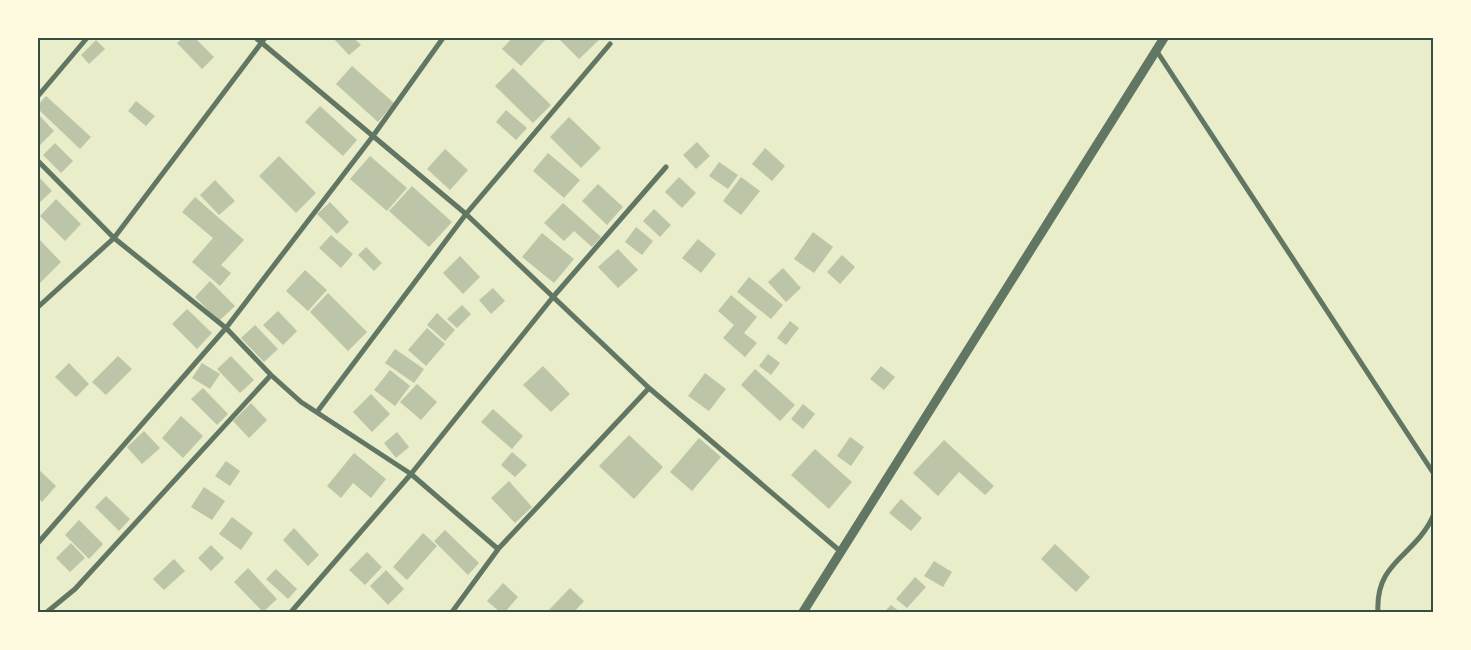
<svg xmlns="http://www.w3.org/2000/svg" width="1471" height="650" viewBox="0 0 1471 650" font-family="'IBM Plex Sans',sans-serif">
  <rect width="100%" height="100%" fill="#e9edc9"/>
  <path fill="#bcc5a7" d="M 183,38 L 195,38 L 214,57 L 202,69 L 177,43 Z
    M 333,38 L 354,38 L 361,45 L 349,55 Z
    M 512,38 L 547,38 L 521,66 L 502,49 Z
    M 558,38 L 601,38 L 579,59 Z
    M 96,40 L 105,49 L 89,64 L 81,55 Z
    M 352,66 L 394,103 L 378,122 L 336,84 Z
    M 513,68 L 551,105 L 533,123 L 495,86 Z
    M 46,96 L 91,137 L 80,149 L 38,109 L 38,105 Z
    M 136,101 L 155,116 L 146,126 L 128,111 Z
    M 320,106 L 357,140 L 343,156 L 305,122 Z
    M 506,110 L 527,128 L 516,140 L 496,122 Z
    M 38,114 L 54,131 L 38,147 Z
    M 569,117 L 601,148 L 581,168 L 550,137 Z
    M 697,142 L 710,156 L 696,169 L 683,155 Z
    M 55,143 L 73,161 L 61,173 L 43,155 Z
    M 765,148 L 785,166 L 772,181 L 752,164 Z
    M 445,149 L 468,170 L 450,190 L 427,169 Z
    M 548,153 L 580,180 L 564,198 L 533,171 Z
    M 279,156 L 316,193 L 296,213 L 259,176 Z
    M 370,156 L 407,188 L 387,211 L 350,179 Z
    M 719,162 L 738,175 L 728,189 L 709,176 Z
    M 38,176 L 52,191 L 39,203 L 38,200 Z
    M 679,177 L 696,193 L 682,208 L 665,192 Z
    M 741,177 L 760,191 L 741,215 L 723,201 Z
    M 215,180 L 235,201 L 219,215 L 200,195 Z
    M 598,184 L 623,207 L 607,225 L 582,201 Z
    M 412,186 L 452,222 L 429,247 L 389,211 Z
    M 195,197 L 244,240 L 221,265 L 231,273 L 220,286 L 192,262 L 213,238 L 182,212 Z
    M 56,199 L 81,224 L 65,241 L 40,216 Z
    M 330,202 L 349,222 L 337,234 L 317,214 Z
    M 563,203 L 601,237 L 592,247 L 574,231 L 564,241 L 544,223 Z
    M 654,209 L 671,225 L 660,237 L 643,221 Z
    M 636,227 L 653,241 L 642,255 L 625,242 Z
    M 813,232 L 833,247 L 814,273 L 794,259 Z
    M 542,233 L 574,259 L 554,283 L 522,257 Z
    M 331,235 L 353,254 L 341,268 L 319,248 Z
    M 38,238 L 61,262 L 38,285 Z
    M 698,239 L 716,254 L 701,273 L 682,258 Z
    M 366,247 L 382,263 L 374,271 L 358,255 Z
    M 618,249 L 638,270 L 618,288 L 598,267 Z
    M 842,255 L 855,267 L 840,284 L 827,272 Z
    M 460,256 L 480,277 L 463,294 L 443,273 Z
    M 783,268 L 801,288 L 786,302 L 768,282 Z
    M 305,270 L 327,290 L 308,311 L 286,291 Z
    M 749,277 L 783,305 L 771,319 L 737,292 Z
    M 210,281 L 235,306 L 219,321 L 195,297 Z
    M 493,288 L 505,301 L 491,314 L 479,300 Z
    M 328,293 L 367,332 L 348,351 L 310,312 Z
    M 731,295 L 757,317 L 744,333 L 757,343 L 745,357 L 723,338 L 734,325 L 718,311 Z
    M 462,305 L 471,314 L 457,328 L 447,319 Z
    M 187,309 L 212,333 L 197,349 L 172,324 Z
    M 278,311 L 297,331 L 283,345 L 263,325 Z
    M 437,313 L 455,330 L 445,341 L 427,325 Z
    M 790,321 L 799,328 L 786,345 L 777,338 Z
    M 255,325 L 278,349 L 264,362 L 241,338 Z
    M 427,328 L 445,344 L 426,366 L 408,350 Z
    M 395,349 L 424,369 L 414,383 L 385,363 Z
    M 768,354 L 780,363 L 771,375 L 759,366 Z
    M 118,356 L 132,369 L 106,395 L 92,382 Z
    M 231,356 L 254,380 L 240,393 L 217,369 Z
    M 69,363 L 89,384 L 76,397 L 55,377 Z
    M 202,363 L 220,374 L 210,389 L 192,378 Z
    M 543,366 L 570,394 L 551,412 L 523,385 Z
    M 881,366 L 895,377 L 884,390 L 870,379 Z
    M 755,369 L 795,405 L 780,421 L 741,385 Z
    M 390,370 L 410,386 L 395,406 L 374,390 Z
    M 705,373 L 726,389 L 709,411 L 688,396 Z
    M 417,384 L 437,402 L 421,420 L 400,402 Z
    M 203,388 L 228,414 L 217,425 L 191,399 Z
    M 371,394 L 390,414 L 372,432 L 353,412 Z
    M 251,403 L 267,420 L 249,438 L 233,421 Z
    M 803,404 L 815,414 L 803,429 L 791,419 Z
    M 493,409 L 523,436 L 512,449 L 481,422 Z
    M 181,416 L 203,436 L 183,458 L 162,438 Z
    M 144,431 L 160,448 L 142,464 L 127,447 Z
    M 397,432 L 409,447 L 396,458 L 384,443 Z
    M 629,435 L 663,467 L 634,499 L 599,466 Z
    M 850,437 L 864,447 L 851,466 L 837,456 Z
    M 699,438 L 721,457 L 692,491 L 670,472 Z
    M 944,440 L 994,486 L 985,495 L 959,472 L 938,496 L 913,473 Z
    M 815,449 L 852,482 L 829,509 L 791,475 Z
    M 512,452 L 527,465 L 515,477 L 501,465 Z
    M 354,453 L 386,479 L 371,498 L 353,483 L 341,498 L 327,486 Z
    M 226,461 L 240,471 L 230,486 L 215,476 Z
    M 38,469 L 56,486 L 42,502 L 38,498 Z
    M 509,481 L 532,507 L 515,523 L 491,498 Z
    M 204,487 L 225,501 L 212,520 L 191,507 Z
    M 106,496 L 130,519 L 119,531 L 95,507 Z
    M 901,499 L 922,518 L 911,531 L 889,513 Z
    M 232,517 L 253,533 L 241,550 L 219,534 Z
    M 79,520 L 103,544 L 89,559 L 65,535 Z
    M 294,528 L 319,555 L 308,566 L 283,540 Z
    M 445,530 L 479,563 L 468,575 L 434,541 Z
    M 423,533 L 437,546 L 407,580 L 393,567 Z
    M 71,543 L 85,558 L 70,572 L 56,558 Z
    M 1055,544 L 1090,577 L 1076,592 L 1041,559 Z
    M 211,545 L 224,558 L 211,571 L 198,558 Z
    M 367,552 L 382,567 L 365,585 L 349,570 Z
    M 174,559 L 185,571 L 164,590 L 153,579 Z
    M 934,561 L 952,572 L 943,587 L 924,576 Z
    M 248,568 L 277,599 L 263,612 L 234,582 Z
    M 276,569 L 297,589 L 288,599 L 266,579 Z
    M 386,570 L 404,589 L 388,605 L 370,586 Z
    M 915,577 L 926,587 L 907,608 L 896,599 Z
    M 503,583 L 518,597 L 505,612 L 500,612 L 487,601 Z
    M 570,588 L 584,601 L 574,612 L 547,612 Z
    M 891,605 L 900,612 L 884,612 Z"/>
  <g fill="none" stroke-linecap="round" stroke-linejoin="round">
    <path stroke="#617663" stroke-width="5" d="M 256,38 L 466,214 L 649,388 L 840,551
      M 1156,50 L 1434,474
      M 38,96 L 87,38
      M 38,161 L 114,238 L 226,328 L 271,375 L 301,402 L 411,474 L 498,549
      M 38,307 L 114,238 L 265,38
      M 317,412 L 466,214 L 610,44
      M 38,543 L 226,328 L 373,136 L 443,38
      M 47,612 L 75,589 L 271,375
      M 291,612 L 411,474 L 553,297 L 666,167
      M 452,612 L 499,548 L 649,388
      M 1378,612 C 1375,560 1416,557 1434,514"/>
    <path stroke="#617663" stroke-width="9" d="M 803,612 L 1164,38"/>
  </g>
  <rect width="1471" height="650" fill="none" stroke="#fefae0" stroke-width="78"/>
  <rect x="39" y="39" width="1393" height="572" fill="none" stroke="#344e41" stroke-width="2"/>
</svg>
